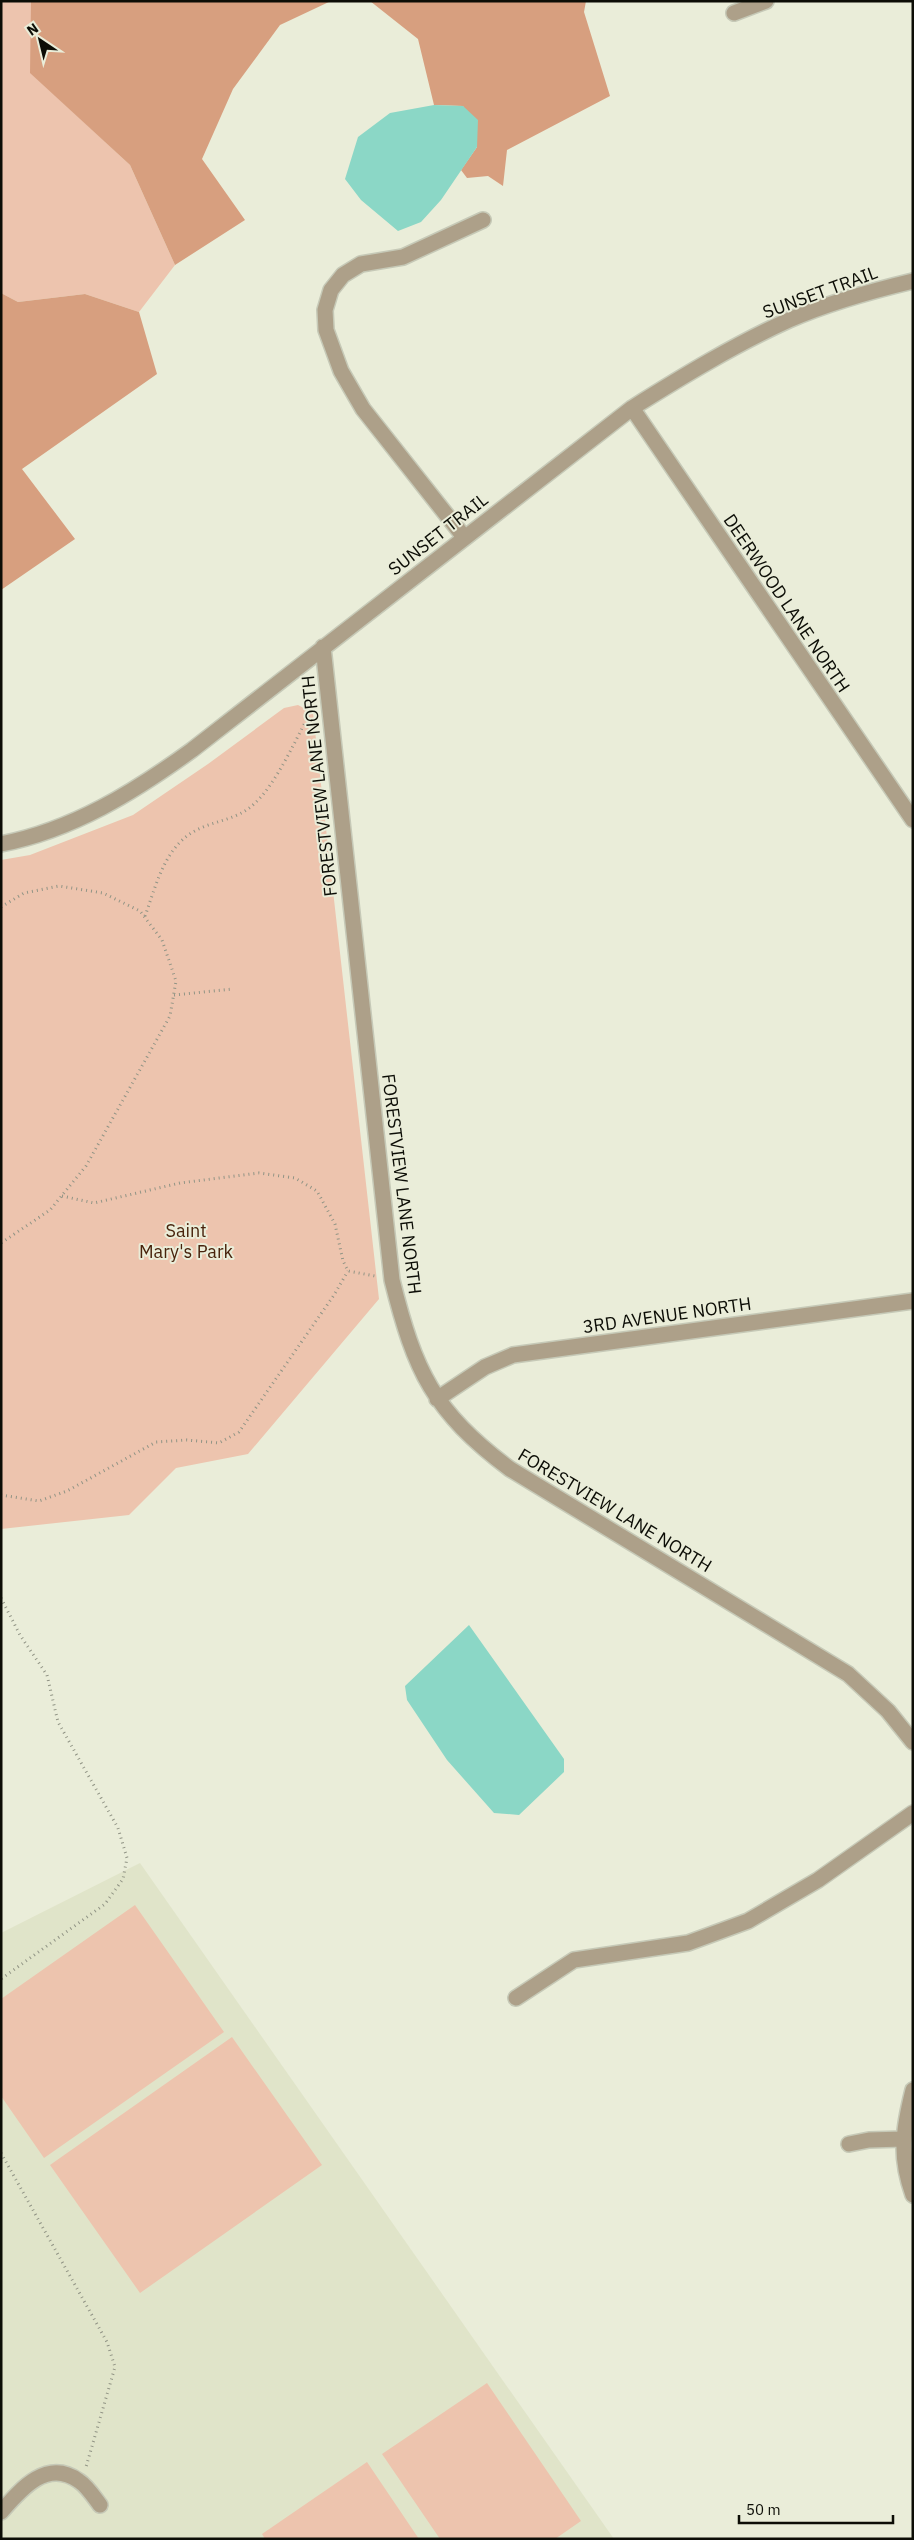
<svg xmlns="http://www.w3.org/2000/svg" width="914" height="2540" viewBox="0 0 914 2540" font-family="'IBM Plex Sans',sans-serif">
  <rect width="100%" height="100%" fill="#eaedd9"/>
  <path fill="#e0e4c9" d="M 140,1863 L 614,2539 L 1,2539 L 1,1933 Z"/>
  <path fill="#edc4ae" d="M 1,1 L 31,1 L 31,73 L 130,165 L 175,265 L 139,312 L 85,294 L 18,302 L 1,293 Z
    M 298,705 L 313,713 L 379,1299 L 248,1454 L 176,1468 L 129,1515 L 1,1529 L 1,860 L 30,855 L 133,815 L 208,764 L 284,708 Z
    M 135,1905 L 224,2032 L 44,2158 L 1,2096 L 1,1999 Z
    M 232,2037 L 322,2165 L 140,2293 L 50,2165 Z
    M 487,2383 L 581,2521 L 555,2539 L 440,2539 L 382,2454 Z
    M 367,2462 L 419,2539 L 265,2539 L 262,2534 Z"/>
  <path fill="#d79f7f" d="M 31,1 L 331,1 L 280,25 L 233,89 L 202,159 L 245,220 L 175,265 L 130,165 L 30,73 Z
    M 370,1 L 586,1 L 584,12 L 610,96 L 507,150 L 503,186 L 488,176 L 467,178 L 461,170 L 477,147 L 463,106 L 434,105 L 418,39 Z
    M 1,293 L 18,302 L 85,294 L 139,312 L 157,374 L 22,469 L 75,539 L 1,590 Z"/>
  <path fill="#8bd7c6" d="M 434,105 L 463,106 L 478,120 L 477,147 L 441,200 L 421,222 L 398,231 L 361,200 L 345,179 L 358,137 L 390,113 Z
    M 469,1625 L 564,1759 L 564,1772 L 519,1815 L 494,1813 L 447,1760 L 407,1700 L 405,1686 Z"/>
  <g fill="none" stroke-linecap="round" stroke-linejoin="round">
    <g stroke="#c6c9b7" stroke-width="18">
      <path id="minor" d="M 734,13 L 766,1
        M 632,408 L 913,820
        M 464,537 L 363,409 L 341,371 L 326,330 L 325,310 L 331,290 L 343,275 L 361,264 L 403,257 L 483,220
        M 323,647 L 392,1280 C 415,1372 433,1411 510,1469 L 848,1674 L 888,1711 L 913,1742
        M 1,844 C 73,830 134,792 192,750 L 632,408 C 683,376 734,345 789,320 C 828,303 871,291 913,281
        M 437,1399 L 485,1367 L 513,1355 L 913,1301
        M 516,1998 L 574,1960 L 688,1943 L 748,1921 L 818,1880 L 913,1813
        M 913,2090 C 903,2130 899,2156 913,2195
        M 849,2144 L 869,2140 L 903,2139
        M 1,2512 C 21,2489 47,2458 79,2481 C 87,2486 94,2497 100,2505"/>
    </g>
    <path stroke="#919485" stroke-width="3" stroke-dasharray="1 4" stroke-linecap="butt" d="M 1,907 L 24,893 L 59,886 L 103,893 L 140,911 L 162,940 L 176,981 L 170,1016 L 86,1166 L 50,1210 L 1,1243
      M 145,916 C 156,886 164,849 193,832 C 213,820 237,821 255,803 C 275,785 294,743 307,719
      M 174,995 L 233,989
      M 62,1196 L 94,1203 L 180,1183 L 259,1173 L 295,1178 L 317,1191 L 335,1224 L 343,1261 L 348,1271 L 375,1276
      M 1,1495 L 39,1501 L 67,1491 L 156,1442 L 187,1440 L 219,1443 L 239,1432 L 334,1295 L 348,1271
      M 1,1598 L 20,1635 L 47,1675 L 58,1722 L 118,1828 L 127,1858 L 123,1879 L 105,1904 L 1,1979
      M 1,2153 L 107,2342 L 115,2367 L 86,2467"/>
    <use href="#minor" stroke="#ada089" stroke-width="15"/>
  </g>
  <g text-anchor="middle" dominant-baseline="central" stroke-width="4" stroke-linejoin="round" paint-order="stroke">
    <g font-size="18" fill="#0c0d06" stroke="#eaedd9">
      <text transform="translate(820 292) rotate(-20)">SUNSET TRAIL</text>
      <text transform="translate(438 534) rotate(-38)">SUNSET TRAIL</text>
      <text transform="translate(787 603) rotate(56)">DEERWOOD LANE NORTH</text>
      <text transform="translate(319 786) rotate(-96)">FORESTVIEW LANE NORTH</text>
      <text transform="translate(402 1184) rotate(83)">FORESTVIEW LANE NORTH</text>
      <text transform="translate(667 1315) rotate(-8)">3RD AVENUE NORTH</text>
      <text transform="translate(615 1510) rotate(31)">FORESTVIEW LANE NORTH</text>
    </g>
    <g font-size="18" fill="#48230c" stroke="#eaedd9">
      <text x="186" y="1230">Saint<tspan x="186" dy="21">Mary's Park</tspan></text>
    </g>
  </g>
  <rect width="914" height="2540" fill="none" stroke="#0c0d06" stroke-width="5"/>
  <g transform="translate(40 40) rotate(325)" stroke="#eaedd9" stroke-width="4" paint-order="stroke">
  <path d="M0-4L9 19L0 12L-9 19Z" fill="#0c0d06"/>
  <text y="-8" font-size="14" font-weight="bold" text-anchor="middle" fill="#0c0d06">N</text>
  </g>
  <path d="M739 2515v8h154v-8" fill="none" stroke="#0c0d06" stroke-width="2.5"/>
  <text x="746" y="2515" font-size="15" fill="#0c0d06" stroke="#eaedd9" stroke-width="4" paint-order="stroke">50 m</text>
</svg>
